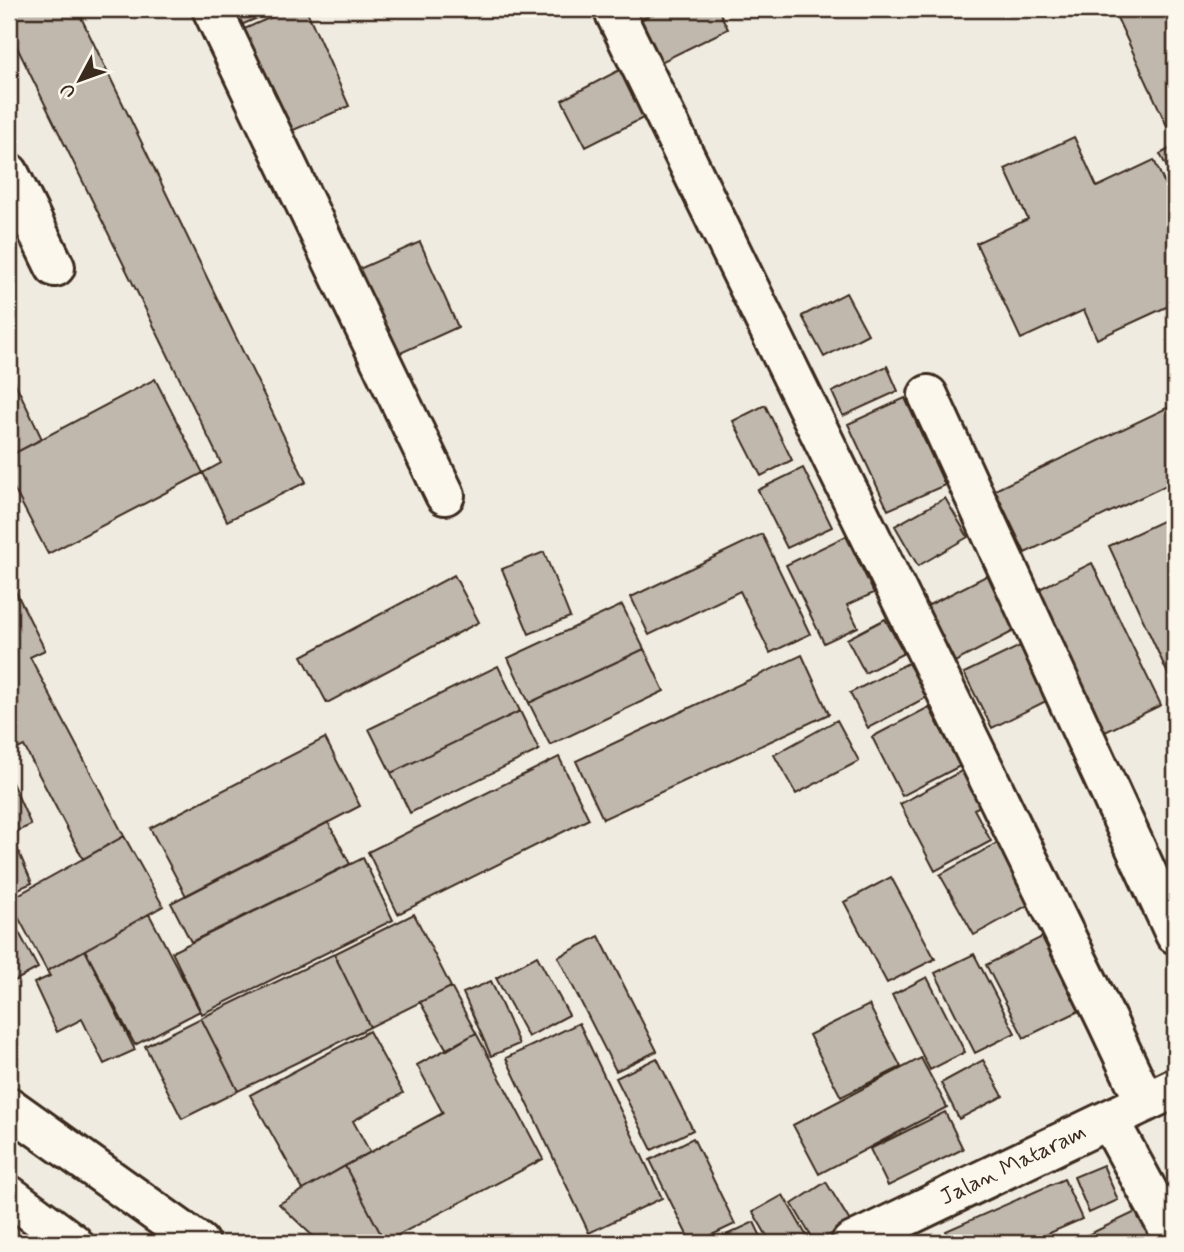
<svg xmlns="http://www.w3.org/2000/svg" width="1184" height="1252" viewBox="0 0 1184 1252" font-family="Mynerve,sans-serif">
  <rect width="100%" height="100%" fill="#f0ebe0"/>
  <filter id="ink" filterUnits="userSpaceOnUse"><feTurbulence type="fractalNoise" baseFrequency=".0143" numOctaves="2"/><feDisplacementMap in="SourceGraphic" scale="14" xChannelSelector="R" yChannelSelector="G"/><feConvolveMatrix kernelMatrix="1 2 1 2 8 2 1 2 1" color-interpolation-filters="sRGB"/></filter>
  <g filter="url(#ink)">
    <path fill="#c0b8ad" stroke="#3b2a1e" stroke-width="2" d="M 9,9 L 77,9 L 306,482 L 227,521 L 203,473 L 221,463 L 9,31 Z
      M 222,9 L 278,9 L 232,29 Z
      M 290,9 L 306,9 L 349,106 L 282,135 L 235,33 Z
      M 511,9 L 529,9 L 514,16 Z
      M 635,9 L 662,9 L 640,20 Z
      M 662,9 L 718,9 L 728,29 L 661,62 L 640,20 Z
      M 1113,9 L 1175,9 L 1175,122 L 1167,126 Z
      M 627,66 L 651,114 L 586,147 L 562,100 Z
      M 1074,137 L 1097,187 L 1154,160 L 1175,206 L 1175,268 L 1168,271 L 1175,286 L 1175,303 L 1097,339 L 1084,310 L 1021,339 L 976,243 L 1028,219 L 1005,169 Z
      M 1175,146 L 1175,183 L 1160,154 Z
      M 420,242 L 458,327 L 394,356 L 357,270 Z
      M 846,293 L 868,334 L 824,357 L 802,316 Z
      M 887,366 L 898,391 L 843,416 L 832,392 Z
      M 9,370 L 42,439 L 9,456 Z
      M 155,379 L 203,473 L 48,554 L 9,479 L 9,456 Z
      M 905,398 L 945,485 L 888,510 L 848,424 Z
      M 1175,404 L 1175,481 L 1025,553 L 995,490 Z
      M 765,405 L 792,460 L 761,476 L 733,421 Z
      M 803,468 L 832,527 L 787,548 L 758,490 Z
      M 945,498 L 968,537 L 918,566 L 895,526 Z
      M 1175,515 L 1175,689 L 1109,546 Z
      M 762,534 L 810,634 L 770,653 L 740,591 L 649,635 L 631,597 Z
      M 846,536 L 874,593 L 847,605 L 858,627 L 824,643 L 786,565 Z
      M 544,552 L 570,617 L 529,634 L 502,569 Z
      M 1092,563 L 1161,705 L 1097,736 L 1027,595 Z
      M 454,575 L 479,622 L 327,703 L 302,656 Z
      M 988,575 L 1016,630 L 955,662 L 927,606 Z
      M 9,578 L 45,650 L 30,657 L 124,836 L 83,859 L 24,746 L 9,753 Z
      M 622,605 L 644,649 L 529,703 L 508,658 Z
      M 885,619 L 904,653 L 865,673 L 847,639 Z
      M 1020,646 L 1048,700 L 992,728 L 964,673 Z
      M 644,649 L 664,691 L 550,745 L 529,703 Z
      M 802,655 L 829,714 L 603,819 L 576,761 Z
      M 908,663 L 927,697 L 868,728 L 850,693 Z
      M 498,666 L 520,711 L 391,773 L 369,729 Z
      M 929,707 L 960,766 L 902,796 L 872,737 Z
      M 520,711 L 539,750 L 410,813 L 391,773 Z
      M 837,720 L 859,761 L 796,794 L 774,755 Z
      M 325,738 L 360,806 L 186,896 L 150,828 Z
      M 559,757 L 589,819 L 398,914 L 368,852 Z
      M 965,769 L 985,804 L 974,809 L 991,841 L 935,871 L 900,804 Z
      M 9,776 L 31,825 L 9,835 Z
      M 328,822 L 350,864 L 191,942 L 171,903 Z
      M 11,834 L 32,883 L 9,893 L 9,835 Z
      M 124,836 L 163,906 L 47,971 L 9,900 Z
      M 1004,839 L 1037,900 L 974,935 L 940,875 Z
      M 363,858 L 393,920 L 202,1014 L 172,952 Z
      M 891,877 L 935,959 L 887,983 L 844,902 Z
      M 9,914 L 38,968 L 9,984 Z
      M 149,914 L 200,1011 L 135,1045 L 85,950 Z
      M 414,914 L 451,987 L 370,1027 L 334,954 Z
      M 599,936 L 657,1051 L 616,1071 L 558,957 Z
      M 1042,937 L 1079,1011 L 1024,1038 L 986,965 Z
      M 85,950 L 135,1050 L 104,1064 L 82,1019 L 57,1032 L 34,983 L 50,976 L 47,971 Z
      M 334,954 L 370,1027 L 238,1091 L 201,1018 Z
      M 974,954 L 1015,1033 L 975,1053 L 935,973 Z
      M 537,956 L 569,1015 L 528,1037 L 496,978 Z
      M 927,977 L 965,1052 L 930,1070 L 892,995 Z
      M 491,981 L 519,1044 L 491,1056 L 463,993 Z
      M 451,987 L 476,1033 L 447,1050 L 420,1002 Z
      M 869,1005 L 901,1067 L 841,1097 L 809,1035 Z
      M 201,1018 L 238,1091 L 182,1119 L 145,1046 Z
      M 579,1023 L 662,1198 L 589,1233 L 506,1058 Z
      M 369,1031 L 403,1093 L 353,1121 L 370,1152 L 303,1190 L 250,1095 Z
      M 476,1033 L 543,1159 L 385,1242 L 345,1166 L 443,1113 L 417,1065 Z
      M 657,1058 L 693,1130 L 652,1150 L 616,1078 Z
      M 921,1058 L 947,1107 L 819,1174 L 793,1125 Z
      M 983,1060 L 1003,1096 L 959,1119 L 941,1083 Z
      M 945,1112 L 963,1149 L 888,1186 L 870,1149 Z
      M 693,1138 L 735,1224 L 695,1243 L 691,1243 L 650,1160 Z
      M 1103,1165 L 1118,1200 L 1089,1213 L 1074,1177 Z
      M 345,1166 L 385,1242 L 383,1243 L 320,1243 L 279,1204 Z
      M 1064,1179 L 1082,1219 L 1027,1243 L 951,1243 L 946,1231 Z
      M 826,1182 L 851,1223 L 815,1243 L 792,1204 Z
      M 783,1195 L 809,1240 L 804,1243 L 771,1243 L 753,1212 Z
      M 1150,1205 L 1169,1243 L 1071,1243 Z
      M 754,1222 L 764,1243 L 709,1243 Z"/>
    <g fill="none" stroke-linecap="round" stroke-linejoin="round">
      <g stroke="#3b2a1e" stroke-width="44">
        <g id="minor">
          <path d="M 212,9 L 445,495"/>
          <path d="M 613,9 L 1107,1021 L 1145,1102"/>
          <path d="M 9,173 L 55,267"/>
          <path d="M 928,395 L 1175,934"/>
          <path d="M 1109,1120 L 1175,1241"/>
          <path id="s1" d="M 851,1243 L 1175,1088"/>
        </g>
      </g>
      <g stroke="#3b2a1e" stroke-width="44">
        <path id="highway" d="M 9,1107 L 199,1243
          M 9,1195 L 73,1243"/>
      </g>
      <use href="#minor" stroke="#fbf7ec" stroke-width="38"/>
      <use href="#highway" stroke="#fbf7ec" stroke-width="38"/>
    </g>
  </g>
  <g text-anchor="middle" dominant-baseline="central" stroke-width="5" stroke-linejoin="round" paint-order="stroke">
    <g font-size="23" fill="#3b2a1e" stroke="#fbf7ec">
      <text stroke="none"><textPath href="#s1" startOffset="180">Jalan Mataram</textPath></text>
    </g>
  </g>
  <rect width="1184" height="1252" fill="none" stroke="#fbf7ec" stroke-width="35"/>
  <rect x="18" y="18" width="1149" height="1217" fill="none" stroke="#3b2a1e" stroke-width="2.5" filter="url(#ink)"/>
  <g transform="translate(80 80) rotate(229)" stroke="#fbf7ec" stroke-width="5" paint-order="stroke">
  <path d="M0-5L12 26L0 18L-12 26Z" fill="#3b2a1e"/>
  <text y="-10" font-size="19" font-weight="bold" text-anchor="middle" fill="#3b2a1e">U</text>
  </g>
</svg>
